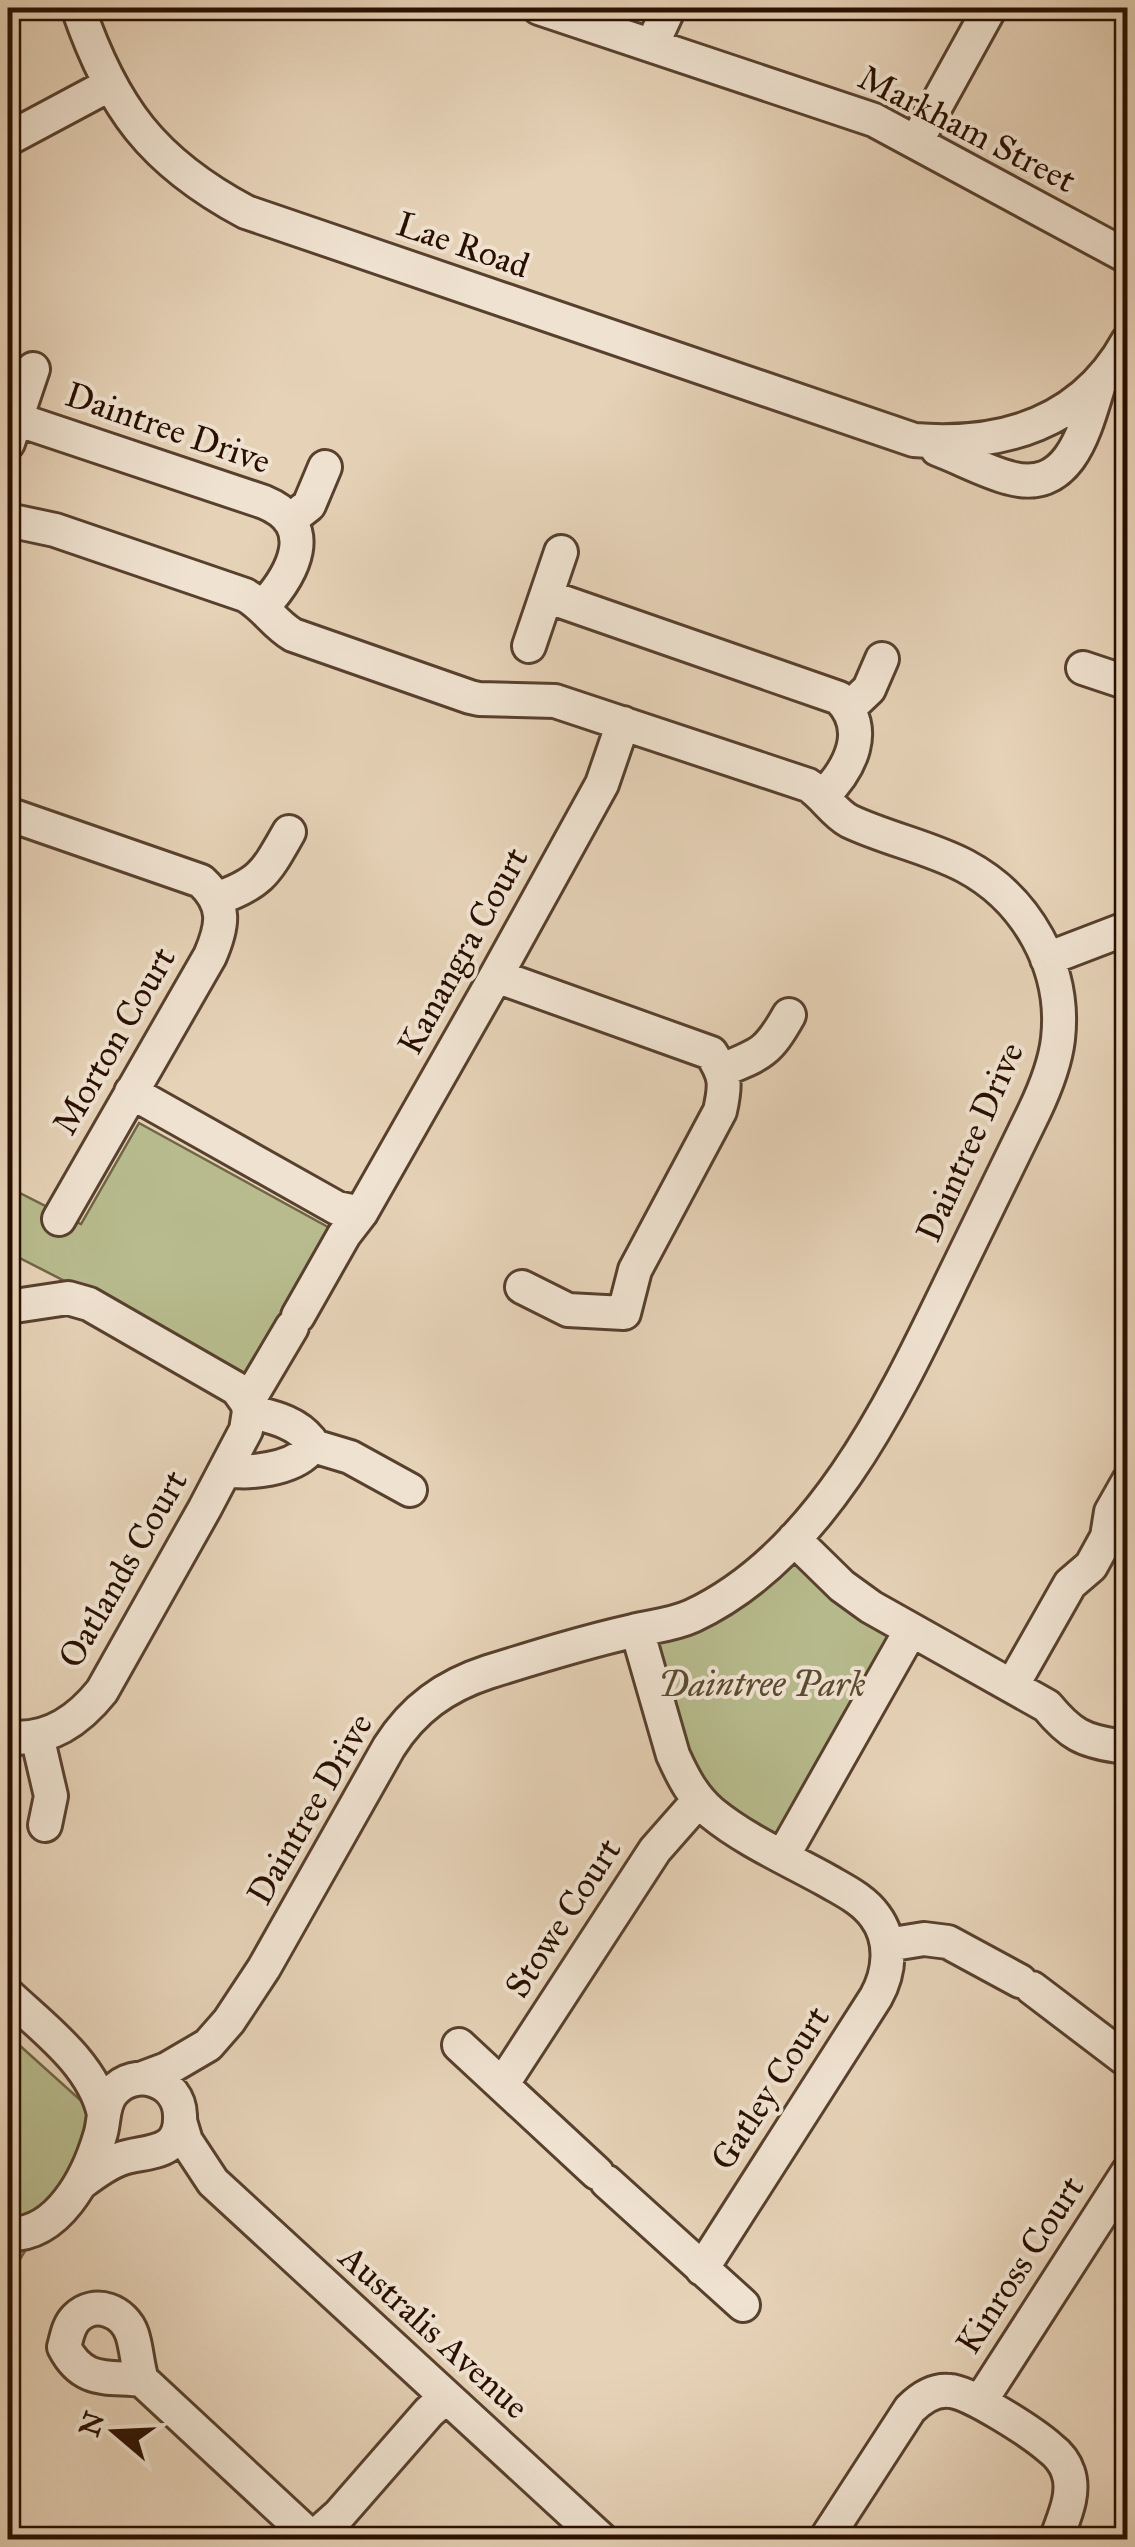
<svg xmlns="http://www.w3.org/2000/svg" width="1135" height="2547" viewBox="0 0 1135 2547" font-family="'IM FELL Great Primer',serif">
  <rect width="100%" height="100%" fill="#e6d2b7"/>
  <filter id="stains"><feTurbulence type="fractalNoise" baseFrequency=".002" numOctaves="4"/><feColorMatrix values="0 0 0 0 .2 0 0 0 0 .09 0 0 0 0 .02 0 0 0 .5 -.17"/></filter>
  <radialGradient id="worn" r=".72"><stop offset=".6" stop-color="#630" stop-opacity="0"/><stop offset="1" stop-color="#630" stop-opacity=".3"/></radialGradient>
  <path fill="#b7bb8d" stroke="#706546" stroke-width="2.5" d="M 139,1123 L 337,1232 L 250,1376 L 8,1252 L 8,1187 L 81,1224 Z
    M 796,1553 L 897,1634 L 783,1845 L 688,1773 L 652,1638 Z
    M 8,2035 L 87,2106 L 85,2135 L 73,2172 L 8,2279 Z"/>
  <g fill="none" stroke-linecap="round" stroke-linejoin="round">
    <g stroke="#58402e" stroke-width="38">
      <path id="minor" d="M 78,8 C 112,107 152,162 246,212 L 914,440 C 1002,447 1083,423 1128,341
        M 539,8 L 874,120 L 1128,257
        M 652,45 L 669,8
        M 8,139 L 109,85
        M 916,142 L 990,8
        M 16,419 L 264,502 C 320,525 293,574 263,607
        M 8,443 L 33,369
        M 937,449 C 961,458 986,472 1010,478 C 1072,495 1086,425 1100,381
        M 8,520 L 55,530 L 245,595 C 264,605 274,624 293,635 L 470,697 L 479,699 L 555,701 L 808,785 C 824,795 833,812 849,821 C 887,839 929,847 965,866 C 1027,899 1066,968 1058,1039 C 1055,1065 1045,1089 1034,1112 C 1007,1167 981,1221 954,1276 C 894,1400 822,1555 692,1616 C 672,1625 653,1626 633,1631 C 584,1642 536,1657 488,1672 C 445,1686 413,1709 389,1747 L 264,1968 L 229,2021 L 208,2045 L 167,2069 L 143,2078
        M 290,520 L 309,505 L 325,467
        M 546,596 L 839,698 C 871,729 850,769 823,796
        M 529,646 L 561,552
        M 1083,668 L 1128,683
        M 849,708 L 869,689 L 882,659
        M 8,814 L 201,881 C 227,905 223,926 210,956 L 59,1219
        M 216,899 C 262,883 266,872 289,832
        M 1047,959 L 1128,928
        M 496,976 L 711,1053 C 726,1076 726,1084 720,1111 L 635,1270 L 624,1313 L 568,1310 L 522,1287
        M 722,1070 C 762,1054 768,1052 789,1015
        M 131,1092 L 337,1208 L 361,1213
        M 8,1307 L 68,1298 L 89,1304 L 237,1389 L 247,1403 L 249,1411 L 246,1430 L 205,1508 L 102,1691 C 78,1721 47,1742 8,1737
        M 298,1316 L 344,1235 L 361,1213 L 496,976 L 602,784 L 623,723
        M 247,1403 L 292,1327
        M 310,1445 L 350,1457 L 410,1490
        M 226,1470 C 250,1474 291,1469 308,1451 L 310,1440 C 295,1421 271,1417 249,1411
        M 794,1539 L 842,1586 L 871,1607 L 1047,1706 C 1070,1734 1083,1741 1118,1746
        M 637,1630 L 673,1755 C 683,1777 693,1797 712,1813 C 745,1840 788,1859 826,1880 C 843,1890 863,1899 875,1916 C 893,1940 890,1972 876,1997 L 702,2269
        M 1012,1686 L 1070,1584 L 1091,1566 L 1107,1537 L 1111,1512 L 1128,1482
        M 37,1736 L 51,1796 L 45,1825
        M 783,1856 L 911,1630
        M 887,1945 L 924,1939 L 948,1942 L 1020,1981
        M 1032,1988 L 1128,2061
        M 8,1995 C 43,2028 93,2064 104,2114
        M 459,2045 L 597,2173
        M 502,2085 L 655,1850 L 699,1800
        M 180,2121 L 186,2141 L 213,2182 L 602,2540
        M 607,2182 L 743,2305
        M 8,2234 C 58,2236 88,2177 100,2136 C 105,2121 102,2104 113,2092 C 135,2066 179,2080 180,2115 C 182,2157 145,2150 120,2159 C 106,2164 93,2174 81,2183
        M 142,2380 C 107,2376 83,2384 64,2347 C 67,2337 68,2326 76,2318 C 95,2299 124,2311 132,2334 C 137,2349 137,2365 142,2380 L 312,2538
        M 980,2402 L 1128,2172
        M 311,2540 L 339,2515 L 429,2412 L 446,2397
        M 825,2540 L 910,2409 C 921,2398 934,2389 950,2391 C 970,2392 1033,2433 1050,2448 C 1058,2454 1065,2463 1068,2472 C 1076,2494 1063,2519 1056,2540"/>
    </g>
    <use href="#minor" stroke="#efe2d0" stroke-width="32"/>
  </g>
  <g text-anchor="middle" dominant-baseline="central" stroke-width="8" stroke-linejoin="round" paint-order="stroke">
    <g font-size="35" fill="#290f00" stroke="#efe2d0">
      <text transform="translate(967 129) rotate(27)">Markham Street</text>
      <text transform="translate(463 245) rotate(19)">Lae Road</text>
      <text transform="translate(168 428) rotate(19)">Daintree Drive</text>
      <text transform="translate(463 951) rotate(-61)">Kanangra Court</text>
      <text transform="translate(114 1041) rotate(-60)">Morton Court</text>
      <text transform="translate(970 1142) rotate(-66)">Daintree Drive</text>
      <text transform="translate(123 1569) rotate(-60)">Oatlands Court</text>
      <text transform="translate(310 1809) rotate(-60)">Daintree Drive</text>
      <text transform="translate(563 1918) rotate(-57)">Stowe Court</text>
      <text transform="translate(770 2088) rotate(-57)">Gatley Court</text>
      <text transform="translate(1020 2265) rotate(-57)">Kinross Court</text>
      <text transform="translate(434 2332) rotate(42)">Australis Avenue</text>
    </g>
    <g font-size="35" font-style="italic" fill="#5b4b31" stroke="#efe2d0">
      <text x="762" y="1684">Daintree Park</text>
    </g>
  </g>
  <rect width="1135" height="2547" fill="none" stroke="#e6d2b7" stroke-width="40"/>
  <rect x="10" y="10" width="1115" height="2527" fill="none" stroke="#290f00" stroke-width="5"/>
  <rect x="20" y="20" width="1095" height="2507" fill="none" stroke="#290f00" stroke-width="2.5"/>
  <g transform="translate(115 2432) rotate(289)" stroke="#efe2d0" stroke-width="8" paint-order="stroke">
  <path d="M0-8L18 38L0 25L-18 38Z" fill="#290f00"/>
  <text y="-15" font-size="28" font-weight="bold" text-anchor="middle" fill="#290f00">N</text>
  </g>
  <rect width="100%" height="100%" filter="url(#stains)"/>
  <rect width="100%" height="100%" fill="url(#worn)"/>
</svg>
